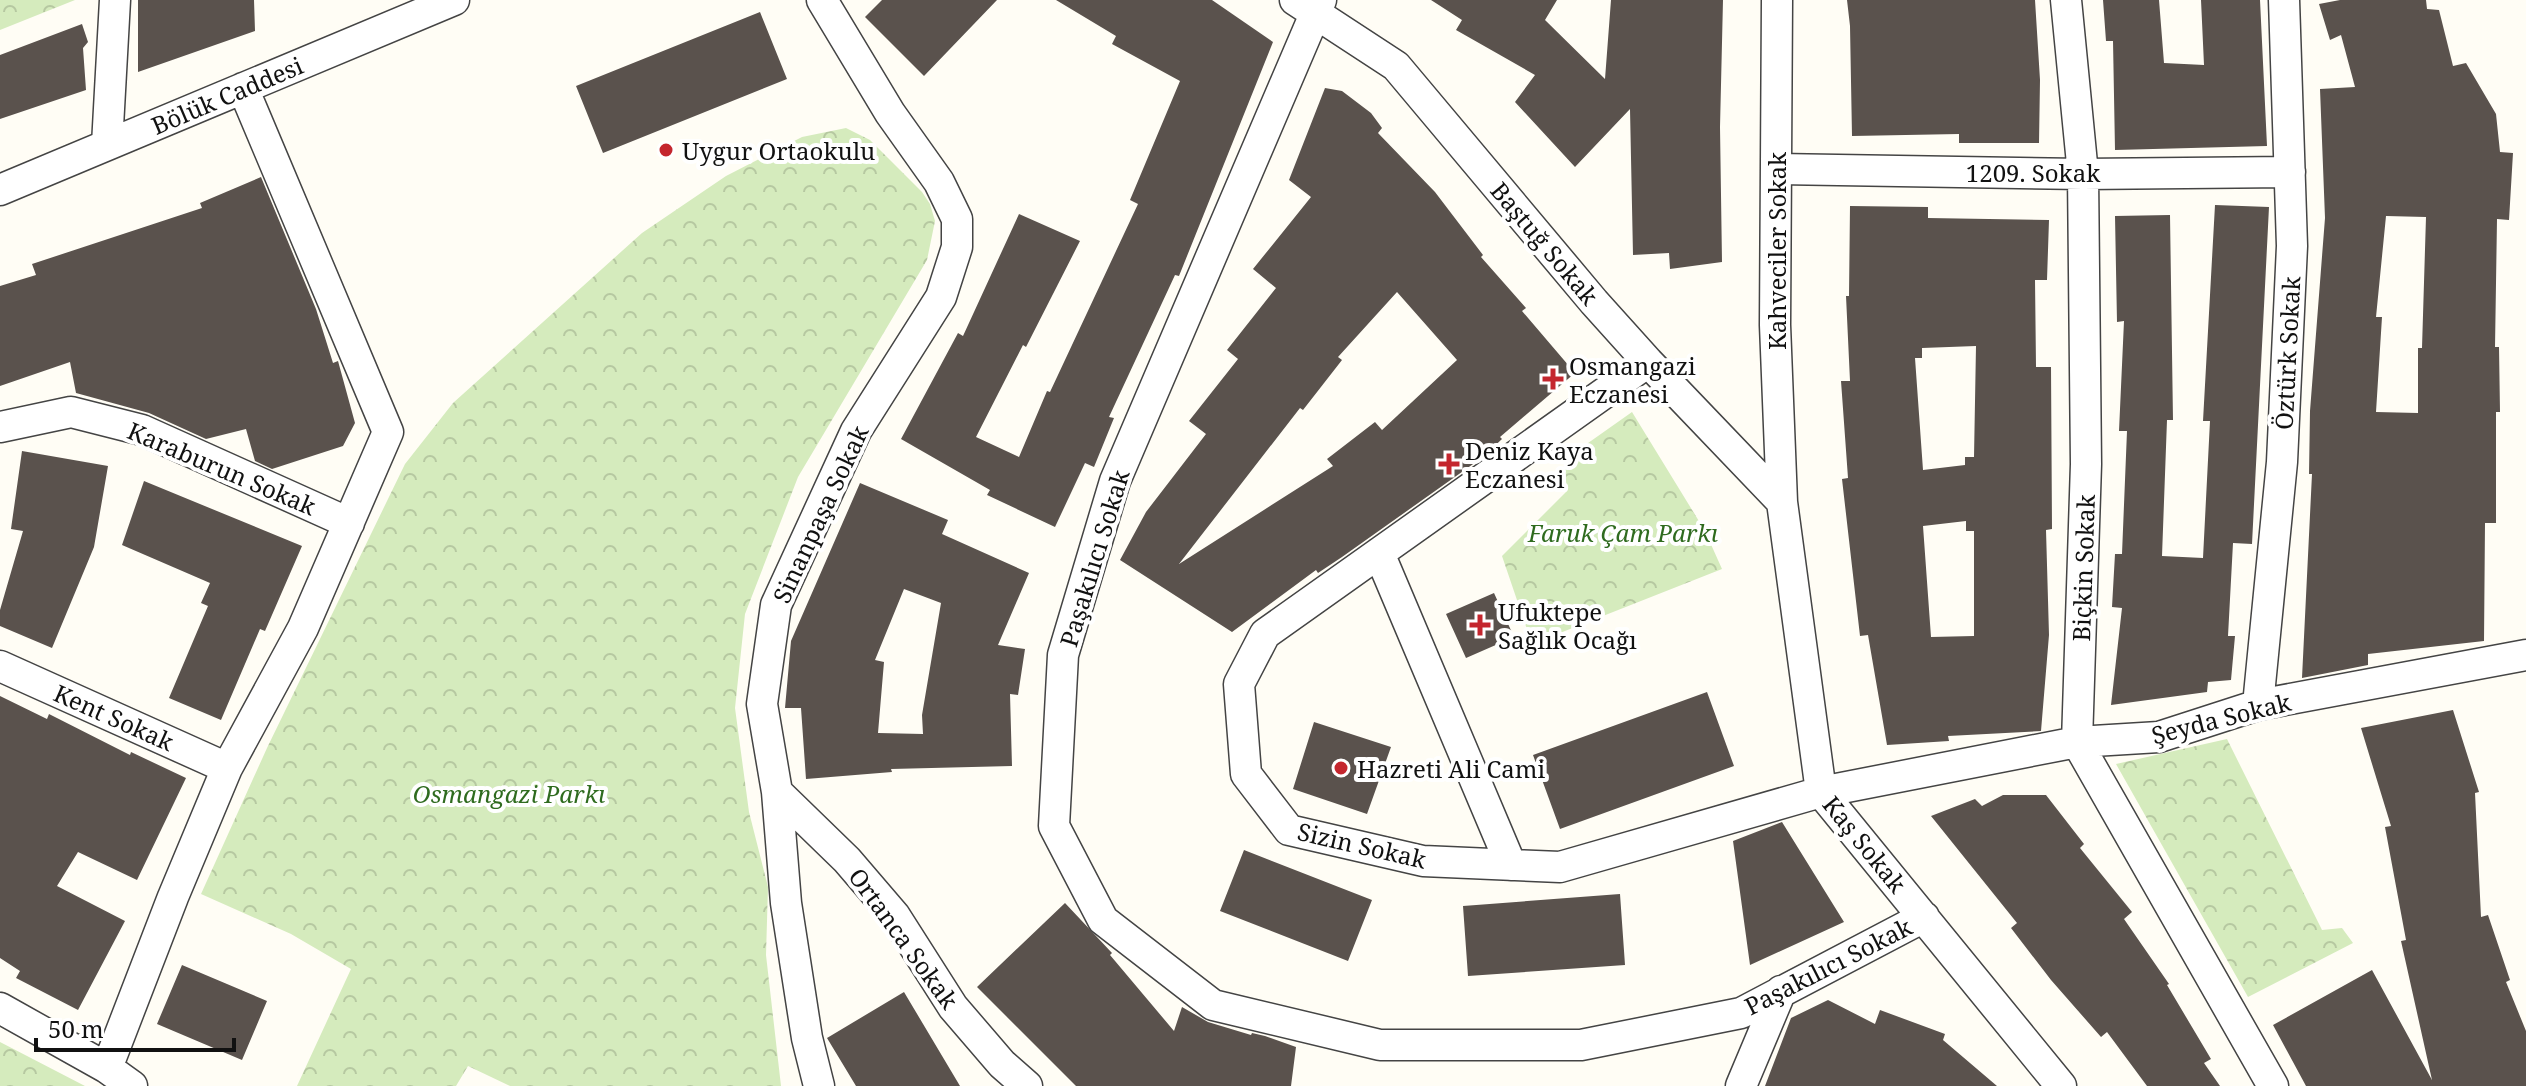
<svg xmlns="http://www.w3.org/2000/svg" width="2526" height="1086" viewBox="0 0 2526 1086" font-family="'Noto Serif',serif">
  <defs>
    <pattern id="park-crowns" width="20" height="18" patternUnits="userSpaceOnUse" patternTransform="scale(2)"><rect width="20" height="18" fill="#d5ebbd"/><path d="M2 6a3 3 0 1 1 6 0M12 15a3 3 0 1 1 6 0" fill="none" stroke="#b6c8a1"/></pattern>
  </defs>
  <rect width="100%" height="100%" fill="#fffdf5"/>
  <path fill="url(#park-crowns)" d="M 0,0 L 75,0 L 0,30 Z
    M 846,128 L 870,140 L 922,192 L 930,204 L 935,221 L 927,260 L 798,477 L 745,614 L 735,708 L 749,812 L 768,887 L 766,955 L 781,1086 L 510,1086 L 468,1066 L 456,1086 L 297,1086 L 351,969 L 291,934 L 201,894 L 267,748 L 405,464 L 453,403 L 642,233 L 726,176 L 802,137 Z
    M 1632,412 L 1705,531 L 1722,569 L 1532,644 L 1502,556 L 1567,491 L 1564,460 Z
    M 2227,739 L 2322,930 L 2342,928 L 2353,943 L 2248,997 L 2116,764 Z
    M 0,1042 L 85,1086 L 0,1086 Z"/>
  <path fill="#5a524d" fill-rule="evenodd" d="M 138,0 L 254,0 L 255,31 L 138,72 Z
    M 882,0 L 997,0 L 924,76 L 865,17 Z
    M 1056,0 L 1212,0 L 1273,42 L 1179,276 L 1175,275 L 1109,417 L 1114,418 L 1094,467 L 1085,463 L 1055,527 L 987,495 L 990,490 L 901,439 L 958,333 L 963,336 L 1019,214 L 1080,241 L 1026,347 L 1023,345 L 976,437 L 1019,457 L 1047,391 L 1050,392 L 1138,204 L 1130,200 L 1180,81 L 1112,44 L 1116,36 Z
    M 1431,0 L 1557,0 L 1545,20 L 1605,79 L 1611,0 L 1723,0 L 1720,127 L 1722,262 L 1670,269 L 1669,253 L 1633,255 L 1630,109 L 1575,167 L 1515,102 L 1535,75 L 1456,30 L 1462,20 Z
    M 1847,0 L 2035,0 L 2040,80 L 2039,143 L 1959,143 L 1959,134 L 1852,136 L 1850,26 Z
    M 2103,0 L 2159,0 L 2164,63 L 2204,65 L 2201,0 L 2260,0 L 2267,146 L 2115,150 L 2113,41 L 2106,41 Z
    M 2340,0 L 2426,0 L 2427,9 L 2439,10 L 2453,66 L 2466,63 L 2496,114 L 2500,152 L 2513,153 L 2509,220 L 2497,219 L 2495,347 L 2499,347 L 2500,412 L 2496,412 L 2496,523 L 2485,523 L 2484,641 L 2368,654 L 2368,665 L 2302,678 L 2312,474 L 2309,474 L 2310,411 L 2325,218 L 2320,89 L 2355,87 L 2341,35 L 2330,40 L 2319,4 ZM 2386,216 L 2426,217 L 2422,348 L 2418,348 L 2418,413 L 2376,412 L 2382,317 L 2376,317 Z
    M 760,12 L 787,79 L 603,153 L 576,86 Z
    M 82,24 L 88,42 L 83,48 L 86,90 L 0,119 L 0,55 Z
    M 1325,88 L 1342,91 L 1371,113 L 1382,128 L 1378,133 L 1435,192 L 1483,255 L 1481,257 L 1526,308 L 1522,311 L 1575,373 L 1500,437 L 1502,439 L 1483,457 L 1342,557 L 1318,573 L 1316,570 L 1232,632 L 1120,560 L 1146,512 L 1206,434 L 1189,421 L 1238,359 L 1227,350 L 1276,288 L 1253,269 L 1311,197 L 1289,180 ZM 1397,292 L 1457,360 L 1382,430 L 1375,422 L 1327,459 L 1333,466 L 1179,564 L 1300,408 L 1303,410 L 1342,360 L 1338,357 Z
    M 261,177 L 316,309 L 333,363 L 338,361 L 355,423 L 343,446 L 272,469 L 255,461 L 246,429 L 206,439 L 149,413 L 76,393 L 70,362 L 0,386 L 0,286 L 36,275 L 32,264 L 202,208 L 200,203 Z
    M 2215,205 L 2269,207 L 2252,544 L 2233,543 L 2228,636 L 2235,636 L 2231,680 L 2208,682 L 2207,692 L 2111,705 L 2122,608 L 2112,607 L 2115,554 L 2122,554 L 2127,431 L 2119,431 L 2124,321 L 2117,322 L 2115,216 L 2170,215 L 2173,420 L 2167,420 L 2162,556 L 2203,558 L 2210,421 L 2203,421 Z
    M 1850,206 L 1928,207 L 1928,218 L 2049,220 L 2047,280 L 2035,280 L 2036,367 L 2051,367 L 2052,529 L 2046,530 L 2049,635 L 2041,731 L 1948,736 L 1949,741 L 1887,745 L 1868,635 L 1860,636 L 1842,479 L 1848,478 L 1841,381 L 1850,381 L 1846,296 L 1849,296 ZM 1976,346 L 1974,457 L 1965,457 L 1965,465 L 1923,470 L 1915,358 L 1922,358 L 1922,348 ZM 1966,521 L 1966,531 L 1974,531 L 1974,636 L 1931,637 L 1923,526 Z
    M 22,451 L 108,466 L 94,547 L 52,648 L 0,626 L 0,610 L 23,531 L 11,529 Z
    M 144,481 L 302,546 L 265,631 L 260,629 L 221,720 L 169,698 L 208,606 L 201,603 L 210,583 L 122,545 Z
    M 860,483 L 948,520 L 942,534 L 1029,573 L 998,645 L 1025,649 L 1018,695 L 1010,694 L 1012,766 L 891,769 L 892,772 L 806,779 L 801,708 L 785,708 L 791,641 ZM 904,589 L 941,603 L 922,715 L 923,734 L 878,733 L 884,662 L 875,660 Z
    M 1494,593 L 1514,637 L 1466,658 L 1446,614 Z
    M 1707,692 L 1734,766 L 1560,829 L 1533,755 Z
    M 0,696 L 47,719 L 49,714 L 130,755 L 131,752 L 186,778 L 137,880 L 78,852 L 57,886 L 125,921 L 78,1010 L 16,978 L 20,971 L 0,958 Z
    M 2453,710 L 2479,792 L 2475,793 L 2481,917 L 2488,915 L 2510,980 L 2506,982 L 2526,1031 L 2526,1086 L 2306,1086 L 2273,1025 L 2372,970 L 2432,1080 L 2401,941 L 2406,940 L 2385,827 L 2391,826 L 2361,728 Z
    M 1314,722 L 1391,747 L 1367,814 L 1293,789 Z
    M 2003,795 L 2046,795 L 2084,844 L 2080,848 L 2132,912 L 2124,919 L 2169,984 L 2167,985 L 2211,1059 L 2204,1063 L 2220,1086 L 2147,1086 L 2107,1032 L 2101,1037 L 2051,980 L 2011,928 L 2017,923 L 1931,816 L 1975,799 L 1982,806 Z
    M 1782,822 L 1844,922 L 1750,965 L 1733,841 Z
    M 1244,850 L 1372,900 L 1348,961 L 1220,911 Z
    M 1620,894 L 1625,965 L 1468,976 L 1463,906 Z
    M 1065,903 L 1112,953 L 1110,955 L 1174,1031 L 1182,1007 L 1208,1022 L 1251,1035 L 1252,1033 L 1265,1036 L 1296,1047 L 1291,1086 L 1076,1086 L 977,987 Z
    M 182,965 L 267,1001 L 242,1060 L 157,1024 Z
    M 904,992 L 960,1086 L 856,1086 L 827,1038 Z
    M 1828,1000 L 1875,1024 L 1880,1010 L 1945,1034 L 1943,1040 L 1997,1086 L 1765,1086 L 1791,1018 Z"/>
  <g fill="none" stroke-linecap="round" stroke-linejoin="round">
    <g stroke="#444" stroke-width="33">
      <path id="minor" d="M 1295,0 L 1396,66 L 1594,302 L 1648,362 L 1782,502
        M 1321,0 L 1115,481 L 1063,655 L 1054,826 L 1103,920 L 1213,1005 L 1380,1045 L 1581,1045 L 1741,1013 L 1924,917
        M 1777,0 L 1775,325 L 1782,502 L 1821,792 L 2061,1086
        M 2066,0 L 2083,174 L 2086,464 L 2077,742 L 2273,1086
        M 107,145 L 115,0
        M 1776,169 L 2083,174 L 2290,172
        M 0,190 L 454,0
        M 1648,362 L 1265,634 L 1239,684 L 1246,774 L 1289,830 L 1423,861 L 1560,867 L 1821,792 L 2077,742 L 2159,737 L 2258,705 L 2526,655
        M 0,427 L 71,412 L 142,430 L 349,523
        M 1379,553 L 1511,865
        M 0,666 L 227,768
        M 2258,705 L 2282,462 L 2292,246 L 2284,0
        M 777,792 L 847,860 L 895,916 L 953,1007 L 1002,1064 L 1027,1086
        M 0,1008 L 107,1068 L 132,1086
        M 107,1068 L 173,897 L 227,768 L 303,628 L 388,432 L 243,88
        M 819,1086 L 807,1038 L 786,903 L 777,792 L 762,704 L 776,605 L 856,431 L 941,297 L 957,247 L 957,219 L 939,182 L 890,113 L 822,0
        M 1741,1086 L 1781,991"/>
    </g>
    <use href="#minor" stroke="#fff" stroke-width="30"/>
  </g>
  <g fill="#c4262e" stroke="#fff" stroke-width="3">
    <circle cx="666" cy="150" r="8"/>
    <path d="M1549 367h8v8h8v8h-8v8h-8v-8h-8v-8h8z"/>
    <path d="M1445 452h8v8h8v8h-8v8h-8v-8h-8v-8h8z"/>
    <path d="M1476 613h8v8h8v8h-8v8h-8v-8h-8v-8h8z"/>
    <circle cx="1341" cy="768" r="8"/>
  </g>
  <g text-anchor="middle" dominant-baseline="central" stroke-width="8" stroke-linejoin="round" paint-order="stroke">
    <g font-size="24" fill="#111" stroke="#fff">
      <text transform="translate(227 95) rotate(-23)">Bölük Caddesi</text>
      <text x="2033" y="172">1209. Sokak</text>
      <text transform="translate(1545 243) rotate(50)">Baştuğ Sokak</text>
      <text transform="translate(1776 251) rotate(-90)">Kahveciler Sokak</text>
      <text transform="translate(2287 353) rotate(-87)">Öztürk Sokak</text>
      <text transform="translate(222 468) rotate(23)">Karaburun Sokak</text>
      <text transform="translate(820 514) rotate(-65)">Sinanpaşa Sokak</text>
      <text transform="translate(1094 558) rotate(-73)">Paşakılıcı Sokak</text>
      <text transform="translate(2083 568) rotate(-88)">Biçkin Sokak</text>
      <text transform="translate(114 717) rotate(24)">Kent Sokak</text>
      <text transform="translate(2221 718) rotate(-14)">Şeyda Sokak</text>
      <text transform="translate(1865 844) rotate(51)">Kaş Sokak</text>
      <text transform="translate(1362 845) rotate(13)">Sizin Sokak</text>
      <text transform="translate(904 938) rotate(54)">Ortanca Sokak</text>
      <text transform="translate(1828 966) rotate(-27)">Paşakılıcı Sokak</text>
    </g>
    <g font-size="24" fill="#111" stroke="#fff" text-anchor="start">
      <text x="682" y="150">Uygur Ortaokulu</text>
      <text x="1569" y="365">Osmangazi<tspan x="1569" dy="28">Eczanesi</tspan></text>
      <text x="1465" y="450">Deniz Kaya<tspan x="1465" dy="28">Eczanesi</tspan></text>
      <text x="1498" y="611">Ufuktepe<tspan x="1498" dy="28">Sağlık Ocağı</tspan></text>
      <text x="1357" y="768">Hazreti Ali Cami</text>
    </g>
    <g font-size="24" font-style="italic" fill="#2f6b1f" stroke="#fff">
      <text x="1623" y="532">Faruk Çam Parkı</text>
      <text x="509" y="793">Osmangazi Parkı</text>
    </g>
  </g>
  <path d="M36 1038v12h198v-12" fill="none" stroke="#111111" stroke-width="4"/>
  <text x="48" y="1038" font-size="24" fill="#111111" stroke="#ffffff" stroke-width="6" paint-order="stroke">50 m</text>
</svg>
